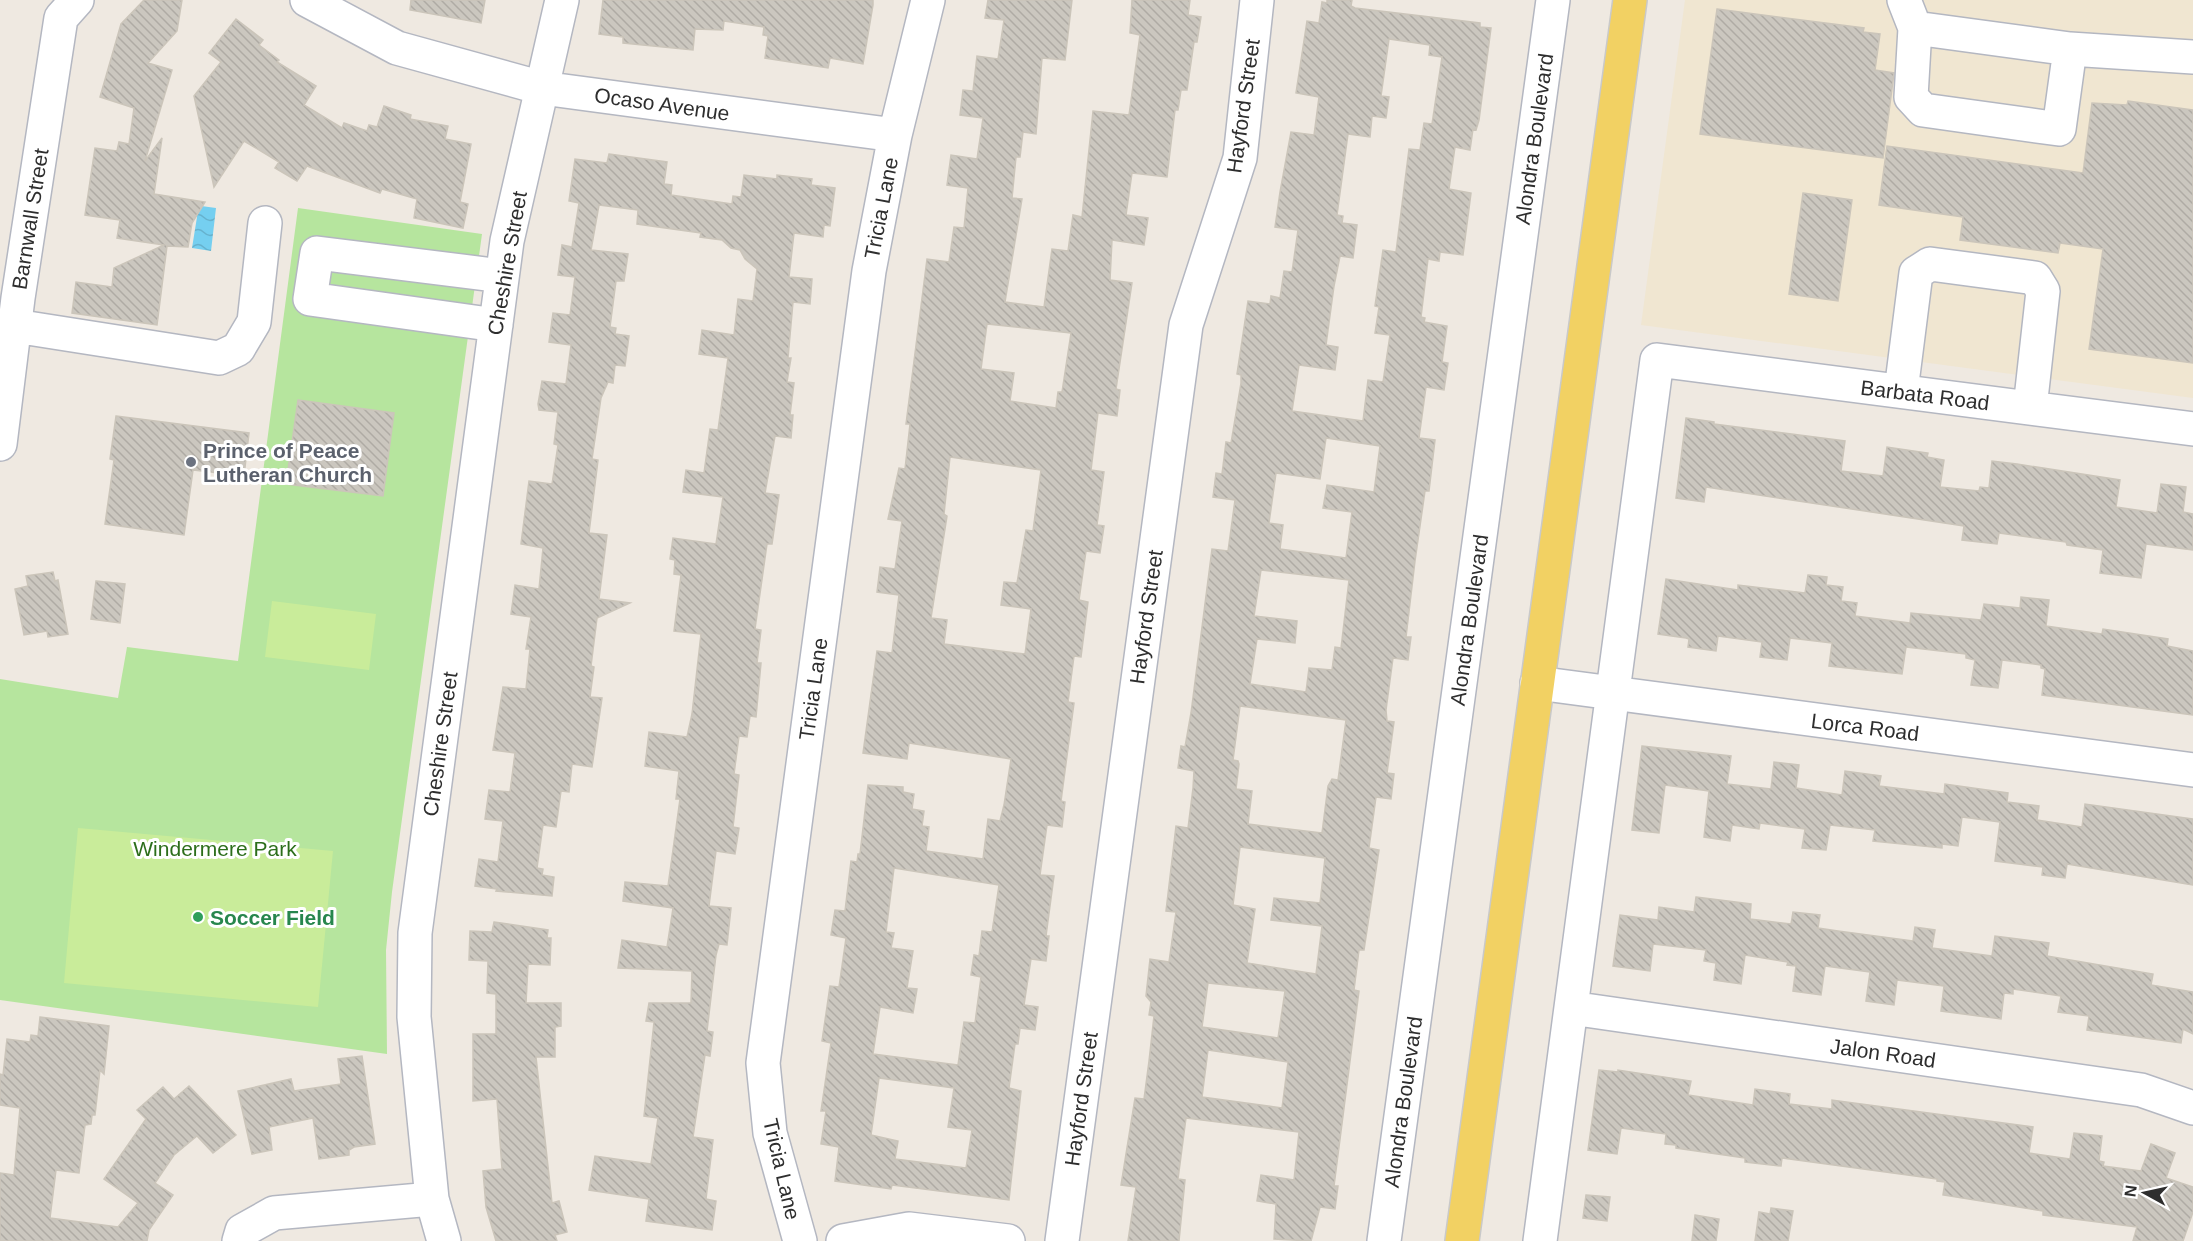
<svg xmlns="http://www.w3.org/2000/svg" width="2193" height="1241" viewBox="0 0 2193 1241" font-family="Helvetica,sans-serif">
  <defs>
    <pattern id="water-waves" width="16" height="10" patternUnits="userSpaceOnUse" patternTransform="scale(1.5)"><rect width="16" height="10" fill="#75cff0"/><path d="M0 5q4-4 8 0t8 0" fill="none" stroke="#66b2ce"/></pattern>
    <pattern id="building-back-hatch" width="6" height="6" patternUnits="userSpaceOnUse" patternTransform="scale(1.5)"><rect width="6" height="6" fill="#cbc7bf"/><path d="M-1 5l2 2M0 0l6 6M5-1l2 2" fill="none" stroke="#afaba4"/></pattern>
  </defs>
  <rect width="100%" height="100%" fill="#efe9e1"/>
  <path fill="#f0e6d1" d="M 1685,0 L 2193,0 L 2193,398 L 1641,325 Z"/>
  <path fill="#b6e59e" d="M 298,208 L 482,234 L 392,892 L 386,950 L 387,1054 L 0,1000 L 0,679 L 118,698 L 127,647 L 238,661 Z"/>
  <path fill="#c9ec9a" d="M 272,601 L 376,614 L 369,670 L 265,657 Z
    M 78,828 L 333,851 L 318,1007 L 64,983 Z"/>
  <path fill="url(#water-waves)" d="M 194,205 L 216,208 L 211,251 L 192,248 L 197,217 L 193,213 Z"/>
  <path fill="url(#building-back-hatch)" stroke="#cbc5ba" stroke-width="1.5" fill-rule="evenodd" d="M 144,0 L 182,0 L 177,31 L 148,63 L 172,70 L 145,161 L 162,138 L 154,194 L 205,202 L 192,223 L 188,247 L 167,246 L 157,325 L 72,313 L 76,282 L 112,287 L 114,268 L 164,245 L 117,238 L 120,220 L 85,215 L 95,148 L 117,151 L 119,142 L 129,144 L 134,108 L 100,97 L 121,24 Z
    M 411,0 L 485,0 L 481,23 L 410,10 Z
    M 603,0 L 873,0 L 873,5 L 863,64 L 830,58 L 828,68 L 765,58 L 768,36 L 763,35 L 764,27 L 724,21 L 723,30 L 695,29 L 693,50 L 623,43 L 623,37 L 599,34 Z
    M 988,0 L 1072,0 L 1065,60 L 1042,58 L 1036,134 L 1023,132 L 1020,157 L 1016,157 L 1012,198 L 1022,199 L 1005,302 L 1044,307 L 1052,249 L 1068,251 L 1073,215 L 1082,217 L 1093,111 L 1129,115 L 1140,35 L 1130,33 L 1132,0 L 1190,0 L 1188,15 L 1201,17 L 1197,42 L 1194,42 L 1187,90 L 1181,90 L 1178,110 L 1175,110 L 1167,177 L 1132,173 L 1126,215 L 1148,218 L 1144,245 L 1112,240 L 1110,280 L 1132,283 L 1116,389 L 1120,390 L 1117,416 L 1098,413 L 1091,470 L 1104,472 L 1097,525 L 1104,526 L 1100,553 L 1086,551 L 1079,600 L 1088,602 L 1081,657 L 1074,656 L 1068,702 L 1074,703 L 1061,801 L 1065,802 L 1062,827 L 1047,825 L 1040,875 L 1054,876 L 1046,936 L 1049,936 L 1046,961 L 1031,959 L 1024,1005 L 1038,1007 L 1035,1030 L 1020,1028 L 1018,1044 L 1015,1044 L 1009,1088 L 1021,1091 L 1009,1200 L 892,1185 L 891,1189 L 835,1181 L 839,1147 L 821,1144 L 826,1111 L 821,1111 L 831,1043 L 822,1041 L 830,986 L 839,987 L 846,938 L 831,935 L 835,910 L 845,911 L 851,861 L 857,862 L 858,854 L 860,854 L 868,785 L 903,787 L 903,792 L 914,794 L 912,809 L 924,811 L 922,826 L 929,827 L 926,851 L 983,859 L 988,819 L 1000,821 L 1004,805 L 1011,759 L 909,743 L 907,759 L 863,753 L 877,651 L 892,653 L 899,595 L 877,592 L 880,567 L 895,569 L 902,521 L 888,519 L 899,468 L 905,469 L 910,424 L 906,424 L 927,259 L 949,262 L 954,227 L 964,228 L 968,188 L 947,185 L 951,155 L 977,159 L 983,118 L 960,115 L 963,90 L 973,91 L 977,56 L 998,59 L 1004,20 L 985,18 ZM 987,324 L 1071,333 L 1062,392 L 1058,392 L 1056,408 L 1010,401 L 1014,373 L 981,369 ZM 950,457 L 1041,470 L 1033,531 L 1026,530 L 1017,583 L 1004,582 L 1001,605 L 1031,609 L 1025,654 L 944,644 L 947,620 L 931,618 L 947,516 L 944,514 ZM 894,868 L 999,885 L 992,932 L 982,931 L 979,956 L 974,955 L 971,975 L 981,977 L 975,1023 L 964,1022 L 958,1065 L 873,1054 L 880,1007 L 913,1013 L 917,989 L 907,988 L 913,951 L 891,948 L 894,933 L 886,932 ZM 879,1078 L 954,1088 L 948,1127 L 972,1130 L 966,1168 L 895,1159 L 898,1141 L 871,1135 Z
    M 1327,0 L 1352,0 L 1351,6 L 1355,8 L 1480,23 L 1480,27 L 1491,28 L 1479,120 L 1476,130 L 1473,129 L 1470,150 L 1455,147 L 1449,189 L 1471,193 L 1463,255 L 1440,252 L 1439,261 L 1428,259 L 1421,317 L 1425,318 L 1424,322 L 1447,326 L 1442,362 L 1448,363 L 1444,390 L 1426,387 L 1419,438 L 1435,440 L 1429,491 L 1425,491 L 1415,561 L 1406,637 L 1411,637 L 1408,660 L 1393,658 L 1386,710 L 1387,721 L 1394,722 L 1387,773 L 1394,774 L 1391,799 L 1376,797 L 1369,848 L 1379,850 L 1364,950 L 1359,950 L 1354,990 L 1359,991 L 1334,1186 L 1338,1186 L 1335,1209 L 1320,1207 L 1311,1241 L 1274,1239 L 1276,1204 L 1257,1201 L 1261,1175 L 1294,1180 L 1299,1132 L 1186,1118 L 1178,1179 L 1185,1180 L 1179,1241 L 1128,1241 L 1136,1187 L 1121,1185 L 1135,1098 L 1144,1099 L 1149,1061 L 1154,1016 L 1149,1015 L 1151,1002 L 1146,996 L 1150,959 L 1169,962 L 1176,912 L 1166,911 L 1176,826 L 1188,828 L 1193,788 L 1194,771 L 1178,768 L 1181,746 L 1185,747 L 1191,713 L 1212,549 L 1228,551 L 1235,500 L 1213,497 L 1216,473 L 1222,474 L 1226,442 L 1231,443 L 1241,383 L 1241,375 L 1237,374 L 1248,301 L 1270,304 L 1271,296 L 1280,298 L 1284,271 L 1292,272 L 1298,230 L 1275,227 L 1280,192 L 1291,132 L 1314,135 L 1319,97 L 1296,93 L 1307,21 L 1319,23 L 1322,2 L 1327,3 ZM 1389,39 L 1430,45 L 1429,55 L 1442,57 L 1432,124 L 1424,123 L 1420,150 L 1409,149 L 1396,252 L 1383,250 L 1375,306 L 1379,307 L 1375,333 L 1390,335 L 1383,382 L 1368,380 L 1363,421 L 1292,411 L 1299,365 L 1335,370 L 1338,347 L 1326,345 L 1334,286 L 1340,256 L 1353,258 L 1357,225 L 1342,223 L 1343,216 L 1337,215 L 1348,134 L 1370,137 L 1372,116 L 1386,118 L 1389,97 L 1381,96 ZM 1326,438 L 1380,446 L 1374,492 L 1327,485 L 1323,508 L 1352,512 L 1346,558 L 1280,549 L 1283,525 L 1269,523 L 1276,473 L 1320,479 ZM 1261,570 L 1349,580 L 1341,648 L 1335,647 L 1332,670 L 1309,668 L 1306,692 L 1250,684 L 1257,639 L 1295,643 L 1297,621 L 1254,616 ZM 1240,706 L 1346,720 L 1338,780 L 1332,779 L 1328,786 L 1322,833 L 1248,824 L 1252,791 L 1236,789 L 1239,764 L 1238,761 L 1233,760 ZM 1240,847 L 1325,858 L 1320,903 L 1274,898 L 1271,920 L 1322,926 L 1316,974 L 1247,963 L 1255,909 L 1233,905 ZM 1208,983 L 1285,991 L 1278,1038 L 1202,1027 ZM 1208,1050 L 1288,1062 L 1282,1108 L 1202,1097 Z
    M 1717,9 L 1864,28 L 1863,32 L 1880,34 L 1875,70 L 1894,73 L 1883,158 L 1700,134 Z
    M 236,19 L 263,40 L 259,45 L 279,60 L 277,62 L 316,86 L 304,105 L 342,128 L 344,123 L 367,131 L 369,125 L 377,127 L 384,106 L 411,115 L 410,119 L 448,126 L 445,139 L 471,144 L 460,202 L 468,204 L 463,228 L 414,218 L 417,199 L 382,189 L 380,193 L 307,166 L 297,181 L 275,168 L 279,162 L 244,141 L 214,187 L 194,96 L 221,62 L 209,53 Z
    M 2128,101 L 2193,110 L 2193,363 L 2089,349 L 2103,249 L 2060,243 L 2058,253 L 1960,240 L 1963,217 L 1879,205 L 1887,146 L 2083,173 L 2092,103 L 2127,105 Z
    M 609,154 L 667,162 L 664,184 L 672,185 L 671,195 L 732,204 L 733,196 L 741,197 L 744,175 L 777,179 L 777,175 L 812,179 L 811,185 L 835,188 L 830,226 L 824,225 L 823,237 L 794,233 L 789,277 L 812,279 L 810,304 L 793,302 L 788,358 L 791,358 L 787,382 L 794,383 L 790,415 L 793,415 L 791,438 L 775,436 L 765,493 L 779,495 L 772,544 L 767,544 L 755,629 L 761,630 L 757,663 L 761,663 L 756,717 L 750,716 L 747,737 L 739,736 L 734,774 L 739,775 L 733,827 L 739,828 L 735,854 L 716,851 L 709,906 L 731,908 L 727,945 L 719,944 L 716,955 L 707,1031 L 713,1032 L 710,1056 L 705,1055 L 693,1137 L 713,1140 L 706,1199 L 716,1201 L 712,1230 L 646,1221 L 649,1199 L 589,1190 L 595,1156 L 651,1164 L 658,1118 L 644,1116 L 654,1022 L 646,1021 L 649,1003 L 691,1003 L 692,971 L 618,968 L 622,940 L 667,947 L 673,908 L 623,901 L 625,882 L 668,886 L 680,799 L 676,799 L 679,771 L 645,766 L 649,732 L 687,737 L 692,714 L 701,634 L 674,631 L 681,575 L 674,574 L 675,560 L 670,559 L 673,538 L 716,544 L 723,497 L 683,492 L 686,470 L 704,473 L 710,429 L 718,430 L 728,358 L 699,354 L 702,330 L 734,335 L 738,299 L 753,301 L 757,269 L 745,259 L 740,250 L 731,248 L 722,240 L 700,237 L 701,233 L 637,224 L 638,210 L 599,205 L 591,250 L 628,254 L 624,281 L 616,281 L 610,327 L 616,328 L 615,334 L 629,336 L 625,366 L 615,365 L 613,383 L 608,382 L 601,398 L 592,459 L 598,460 L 589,533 L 607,535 L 599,599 L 630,603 L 597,618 L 591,666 L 594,667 L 590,697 L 602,698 L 592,767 L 572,764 L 569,792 L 561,791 L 556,827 L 543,825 L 537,868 L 543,869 L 542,875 L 554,877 L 552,896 L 496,891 L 497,889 L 475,886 L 479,859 L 498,862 L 503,821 L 485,819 L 489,790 L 510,792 L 515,753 L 493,750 L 503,687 L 526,689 L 530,649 L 526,649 L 531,617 L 511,614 L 515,585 L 539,589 L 543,548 L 521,544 L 529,481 L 552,484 L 558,445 L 554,444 L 558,412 L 539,410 L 538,404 L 542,381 L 566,384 L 571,345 L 549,342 L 553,313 L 570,315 L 575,277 L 558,275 L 562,245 L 572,247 L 579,203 L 569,201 L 575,159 L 607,163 Z
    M 1803,193 L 1852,200 L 1838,301 L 1789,294 Z
    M 298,400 L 394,413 L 383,496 L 286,484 Z
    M 116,416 L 249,433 L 244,476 L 193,470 L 184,535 L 105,524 L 114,460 L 110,459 Z
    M 1686,418 L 1714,422 L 1714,424 L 1845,441 L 1841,471 L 1883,476 L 1887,447 L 1928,453 L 1927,457 L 1944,460 L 1940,487 L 1979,491 L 1980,487 L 1989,488 L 1992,461 L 2017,464 L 2120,480 L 2116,507 L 2157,513 L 2161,484 L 2186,487 L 2183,512 L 2193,514 L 2193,550 L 2146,544 L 2141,578 L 2100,573 L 2103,550 L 2067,545 L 2066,542 L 1999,533 L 1997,544 L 1962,540 L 1964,526 L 1706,487 L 1704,502 L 1676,498 Z
    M 53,572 L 55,581 L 58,580 L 68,634 L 48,637 L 47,631 L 24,635 L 15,589 L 28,586 L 26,576 Z
    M 1808,575 L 1827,577 L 1826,585 L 1843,587 L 1841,601 L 1857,603 L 1855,616 L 1910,623 L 1911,613 L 1981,620 L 1984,604 L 2020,608 L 2021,597 L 2049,600 L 2046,626 L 2102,634 L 2103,629 L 2168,639 L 2167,646 L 2193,651 L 2193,715 L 2042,695 L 2045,669 L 2041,668 L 2041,665 L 2002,660 L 1998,688 L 1971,685 L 1975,660 L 1966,658 L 1966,654 L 1906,647 L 1902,674 L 1829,666 L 1832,643 L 1790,638 L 1787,660 L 1760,657 L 1762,642 L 1718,636 L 1716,651 L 1688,647 L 1689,639 L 1686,638 L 1658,634 L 1666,579 L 1738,590 L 1738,585 L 1805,593 Z
    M 96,581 L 125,584 L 120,623 L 91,619 Z
    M 1642,746 L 1731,756 L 1727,784 L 1771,789 L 1774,762 L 1799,765 L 1796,788 L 1842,795 L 1845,771 L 1881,776 L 1879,786 L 1944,794 L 1945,784 L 2008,793 L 2007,802 L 2039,806 L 2037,820 L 2082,827 L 2085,804 L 2193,819 L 2193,885 L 2067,864 L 2065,878 L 2042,875 L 2043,867 L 1995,861 L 2000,822 L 1962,817 L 1958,846 L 1942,844 L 1942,848 L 1873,841 L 1875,830 L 1830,825 L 1826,850 L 1802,848 L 1805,829 L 1760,823 L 1759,829 L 1732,825 L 1730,841 L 1704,837 L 1709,791 L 1665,785 L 1659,833 L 1632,830 Z
    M 1696,897 L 1751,904 L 1750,919 L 1791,924 L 1793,912 L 1820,915 L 1818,928 L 1838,931 L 1913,941 L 1915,927 L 1935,930 L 1932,948 L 1992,956 L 1995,936 L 2049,943 L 2047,956 L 2153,974 L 2151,985 L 2193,992 L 2193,1034 L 2183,1029 L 2181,1043 L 2087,1030 L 2089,1016 L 2058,1012 L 2061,996 L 2013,989 L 2013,994 L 2004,993 L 2001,1019 L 1941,1011 L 1944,986 L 1897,980 L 1894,1005 L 1866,1001 L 1870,972 L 1825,966 L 1821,995 L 1793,991 L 1796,966 L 1787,965 L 1788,962 L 1745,955 L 1741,984 L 1714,980 L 1716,963 L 1704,961 L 1706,950 L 1653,944 L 1650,971 L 1613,966 L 1620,915 L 1658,920 L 1659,907 L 1694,912 Z
    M 494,922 L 548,930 L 547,938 L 551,938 L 550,965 L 528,964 L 526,1003 L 561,1003 L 561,1026 L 555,1027 L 555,1057 L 536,1057 L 552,1203 L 559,1201 L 567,1232 L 555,1235 L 557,1241 L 496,1241 L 486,1207 L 483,1171 L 502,1169 L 497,1099 L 473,1101 L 473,1034 L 496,1034 L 496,994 L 487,993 L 488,961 L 469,960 L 470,931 L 492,932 Z
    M 40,1017 L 109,1026 L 104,1074 L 100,1070 L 95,1115 L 92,1115 L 91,1124 L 85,1125 L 79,1173 L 56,1170 L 50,1218 L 118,1227 L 138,1203 L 104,1179 L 146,1119 L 137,1110 L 163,1087 L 174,1099 L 189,1086 L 236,1135 L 213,1153 L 197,1136 L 174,1155 L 155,1183 L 173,1195 L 149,1230 L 147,1241 L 0,1241 L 0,1173 L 14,1175 L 20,1108 L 0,1105 L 0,1074 L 3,1075 L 7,1039 L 30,1042 L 31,1035 L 38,1036 Z
    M 362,1056 L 375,1144 L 354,1147 L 349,1150 L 349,1155 L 319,1159 L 313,1118 L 269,1127 L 272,1150 L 252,1154 L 238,1091 L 291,1079 L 294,1091 L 341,1084 L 338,1059 Z
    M 1599,1070 L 1618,1072 L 1618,1070 L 1691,1081 L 1688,1095 L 1753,1105 L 1755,1089 L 1790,1094 L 1789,1104 L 1832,1109 L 1832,1100 L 2033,1127 L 2029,1153 L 2070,1159 L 2074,1133 L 2102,1136 L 2099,1161 L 2104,1162 L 2103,1166 L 2141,1171 L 2151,1144 L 2175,1153 L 2166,1178 L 2193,1187 L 2193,1212 L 2183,1241 L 2133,1241 L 2137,1227 L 2043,1215 L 2043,1211 L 1943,1195 L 1945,1182 L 1937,1181 L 1937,1179 L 1782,1158 L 1781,1166 L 1745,1162 L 1745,1158 L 1676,1148 L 1676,1145 L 1665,1144 L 1666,1134 L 1621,1128 L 1617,1154 L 1588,1150 Z
    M 1586,1195 L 1610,1197 L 1607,1221 L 1583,1218 Z
    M 1771,1208 L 1793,1211 L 1788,1241 L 1755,1241 L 1759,1212 L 1770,1214 Z
    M 1695,1215 L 1719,1219 L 1716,1241 L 1692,1241 Z"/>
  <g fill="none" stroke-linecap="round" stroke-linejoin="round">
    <g stroke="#b4b7c1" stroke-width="36">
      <path id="minor" d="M 307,0 L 397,48 L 542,88 L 895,135 L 928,0
        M 1904,0 L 1915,28 L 1911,97 L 1923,110 L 2059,129 L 2070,49 L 1915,28
        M 2070,49 L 2193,57
        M 496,325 L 310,299 L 317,253 L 502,276
        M 15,326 L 219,358 L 238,349 L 254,322 L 265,223
        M 1901,391 L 1916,273 L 1930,264 L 2035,278 L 2043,291 L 2030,408
        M 0,444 L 18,298 L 61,18 L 77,0
        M 1537,683 L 2193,770
        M 1571,1008 L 2141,1090 L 2193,1108
        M 239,1241 L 242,1231 L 274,1213 L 432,1199
        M 444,1241 L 432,1199 L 414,1017 L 415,933 L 507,241 L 562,0
        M 800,1241 L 770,1133 L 763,1063 L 869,271 L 895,135
        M 843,1241 L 909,1229 L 1008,1241
        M 1062,1241 L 1186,325 L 1240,158 L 1257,0
        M 1384,1241 L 1553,0
        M 1540,1241 L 1657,360 L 2193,429"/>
    </g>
    <g stroke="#c9c9c9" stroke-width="36">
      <path id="major" d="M 1462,1241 L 1630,0"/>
    </g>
    <use href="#minor" stroke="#fff" stroke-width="33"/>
    <use href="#major" stroke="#f2d163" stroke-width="33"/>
  </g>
  <circle fill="#6b7280" stroke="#fff" stroke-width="2" cx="191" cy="462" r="6"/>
  <circle fill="#2e9e5b" stroke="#fff" stroke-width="2" cx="198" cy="917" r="6"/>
  <g text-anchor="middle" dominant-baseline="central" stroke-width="6" stroke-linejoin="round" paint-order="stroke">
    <g font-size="21" fill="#2e2e2e" stroke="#fff">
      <text transform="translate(662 104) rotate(8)">Ocaso Avenue</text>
      <text transform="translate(1243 106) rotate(-82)">Hayford Street</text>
      <text transform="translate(1534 139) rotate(-82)">Alondra Boulevard</text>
      <text transform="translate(881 208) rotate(-79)">Tricia Lane</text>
      <text transform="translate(30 219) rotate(-81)">Barnwall Street</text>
      <text transform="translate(507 263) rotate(-80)">Cheshire Street</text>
      <text transform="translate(1925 395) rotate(7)">Barbata Road</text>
      <text transform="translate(1146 617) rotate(-82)">Hayford Street</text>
      <text transform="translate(1469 620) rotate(-82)">Alondra Boulevard</text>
      <text transform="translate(813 689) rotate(-82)">Tricia Lane</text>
      <text transform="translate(1865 727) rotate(7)">Lorca Road</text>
      <text transform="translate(440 744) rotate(-82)">Cheshire Street</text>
      <text transform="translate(1883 1053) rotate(8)">Jalon Road</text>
      <text transform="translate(1081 1099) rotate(-82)">Hayford Street</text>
      <text transform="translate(1403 1102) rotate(-82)">Alondra Boulevard</text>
      <text transform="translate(782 1169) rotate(77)">Tricia Lane</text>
    </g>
    <g font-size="21" font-weight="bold" fill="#5b616d" stroke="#fff" text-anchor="start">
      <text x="203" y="450">Prince of Peace<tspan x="203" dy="24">Lutheran Church</tspan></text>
    </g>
    <g font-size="21" fill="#2c6e1b" stroke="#fff">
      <text x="215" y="848">Windermere Park</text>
    </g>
    <g font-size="21" font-weight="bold" fill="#27864d" stroke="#fff" text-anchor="start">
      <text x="210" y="917">Soccer Field</text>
    </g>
  </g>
  <g transform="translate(2145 1193) rotate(278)" stroke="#ffffff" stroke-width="4.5" paint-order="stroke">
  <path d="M0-4.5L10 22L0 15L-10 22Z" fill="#2e2e2e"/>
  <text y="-9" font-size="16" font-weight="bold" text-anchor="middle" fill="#2e2e2e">N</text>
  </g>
</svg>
